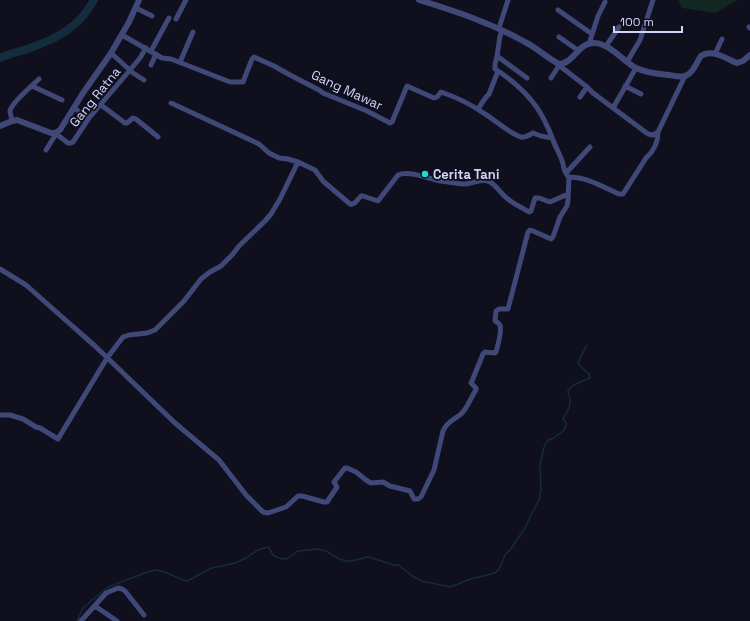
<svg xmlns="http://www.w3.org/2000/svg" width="750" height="621" viewBox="0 0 750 621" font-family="'Space Grotesk',sans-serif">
  <rect width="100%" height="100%" fill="#0f0f1e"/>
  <path fill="#132722" d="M 678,0 L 738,0 L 715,13 L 682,8 Z"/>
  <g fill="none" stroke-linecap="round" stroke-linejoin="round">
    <path stroke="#132c3e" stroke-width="1.5" d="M 77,621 L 83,608 L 108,587 L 150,571 L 157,570 L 167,573 L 183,580 L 187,581 L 212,568 L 235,563 L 244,559 L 258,550 L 268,547 L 269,548 L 272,553 L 273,555 L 279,558 L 283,559 L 287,559 L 298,551 L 318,549 L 326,551 L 339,559 L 347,561 L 352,561 L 367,557 L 372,558 L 394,565 L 399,565 L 412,576 L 422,581 L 450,587 L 471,579 L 495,573 L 499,569 L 505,555 L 510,550 L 525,528 L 530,517 L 539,500 L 541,490 L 540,465 L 544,447 L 548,440 L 554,438 L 563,431 L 566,426 L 566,423 L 563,419 C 565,414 570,409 570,404 C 571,399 568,394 568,391 C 569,386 585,380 590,378 L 589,374 L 579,365 L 578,363 L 580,358 L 587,345"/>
    <path stroke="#132c3e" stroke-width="8" d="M 0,58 C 10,53 20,52 30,48 C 36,46 42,43 48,41 C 69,31 82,21 94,0"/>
    <path stroke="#3f4877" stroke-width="5" d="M 136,8 L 152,16
      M 558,10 L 592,34
      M 176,19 L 186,0
      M 749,27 L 750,28
      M 499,28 L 508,0
      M 122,35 L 162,58 L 171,59 L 230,82 L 243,82 L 252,59 L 254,57 L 274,66 L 290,75 L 319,90 L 323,93 L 367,111 L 390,123 L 392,122 L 407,86 L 434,98 L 437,97 L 441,92 C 456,97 472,105 485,114 C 495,120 510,134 521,137 C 526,138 529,135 533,133 L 541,136 L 552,138
      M 559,37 L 579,51
      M 589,44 L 598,16 L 605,2
      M 606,46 L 619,27
      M 151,51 L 169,18
      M 111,53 L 133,73 L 144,80
      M 715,54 L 722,39
      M 497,56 L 527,78
      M 180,62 L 193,32
      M 627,62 L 640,40 L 653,0
      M 151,65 L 156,54
      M 560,66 L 587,87 L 593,93 L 648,134 L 653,135 L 658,132
      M 551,78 L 560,64
      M 32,86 L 62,100
      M 625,86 L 641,94
      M 580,97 L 587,87
      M 171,103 L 259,144 L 269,153 L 279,158 L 288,159 L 298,162
      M 101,105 L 125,123 L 127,123 L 133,118 L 136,119 L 158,137
      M 74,108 L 89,118
      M 613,108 L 636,68
      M 478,109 L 484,100 L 487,96 L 489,94 L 498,71
      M 12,121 C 12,118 10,114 10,111 C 11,103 33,85 39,79
      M 55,133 L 68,143 L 71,143 L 73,142 L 89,118 L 130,70 L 140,58 L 146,48
      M 46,150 L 56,134
      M 566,173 L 590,147
      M 569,177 C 587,177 603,187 619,194 L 623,194 L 646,158 C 654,151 658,143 658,132 L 685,76
      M 0,269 L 26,285 L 53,309 L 95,346 L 175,423 L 219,460 L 246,495 L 263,512 L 268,513 L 286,507 L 298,496 L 302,496 L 324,502 L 327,502 L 337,487 L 334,482 L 345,468 L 347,468 L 356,472 L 366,480 L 371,483 L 383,482 L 390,486 L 410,491 L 414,499 L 418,499 L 421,497 L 434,470 L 443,431 C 448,420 455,420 462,413 C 468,407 471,397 476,390 L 476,388 L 471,383 L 472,381 L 483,354 L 485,352 L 495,353 L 496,352 C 498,345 502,332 500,325 C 499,323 497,322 495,321 L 496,311 L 499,309 L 508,309 L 509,305 L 528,232 L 530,230 L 533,231 L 551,239 L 553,237 L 560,217 L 567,206 L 568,200 L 569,177 C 564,173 564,169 563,164 C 562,159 559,154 557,149 C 553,142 551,133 547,126 C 537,102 517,83 495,69 L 495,64 L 497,56 L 500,36 L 502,30
      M 0,415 L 10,415 L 23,419 L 36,427 L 40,428 L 58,439 L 107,358 L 123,337 L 129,335 L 147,333 L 155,330 L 184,301 L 201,279 L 210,272 L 221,266 L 232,255 L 239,246 L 265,221 L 271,214 L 280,199 L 298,162 L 315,170 L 323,181 L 350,204 C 355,205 357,200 361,196 L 363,196 L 378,201 L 398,175 C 409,170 429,179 441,181 C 448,182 455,183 462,184 C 471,185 481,177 490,182 C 497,186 501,194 508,199 C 513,204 523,208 529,212 L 531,211 L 535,198 L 539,198 L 550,202 L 568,194
      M 95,606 L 117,621
      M 81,621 L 106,593 L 118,588 L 122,589 L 125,591 L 144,615"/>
    <path stroke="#3f4877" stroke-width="6" d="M 419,0 C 455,11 491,23 525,42 C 537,48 547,58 559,64 C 573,64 579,42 594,43 C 609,43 623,61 636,68 C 646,73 658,74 669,75 C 674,76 683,78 687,75 C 694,72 697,61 701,56 C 712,48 726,59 737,63 L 743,61 L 750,55
      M 0,126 L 12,121 L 17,120 L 51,133 L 55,133 L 60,130 L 83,93 L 111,53 L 129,22 L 139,0"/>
  </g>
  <circle fill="#1cdbc9" stroke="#0f0f1e" stroke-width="1.5" cx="425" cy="174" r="4"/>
  <g text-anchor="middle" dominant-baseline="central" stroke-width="3.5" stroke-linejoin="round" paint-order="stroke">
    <g font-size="13" fill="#d1d4f9" stroke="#0f0f1e">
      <text transform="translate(347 90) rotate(25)">Gang Mawar</text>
      <text transform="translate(95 97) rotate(-51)">Gang Ratna</text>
    </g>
    <g font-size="13" font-weight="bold" fill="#d1d4f9" stroke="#0f0f1e" text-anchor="start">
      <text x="433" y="174">Cerita Tani</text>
    </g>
  </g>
  <path d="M614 26v6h68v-6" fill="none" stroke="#d1d4f9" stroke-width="2"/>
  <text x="620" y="26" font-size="12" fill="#d1d4f9" stroke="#0f0f1e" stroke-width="3" paint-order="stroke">100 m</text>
</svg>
